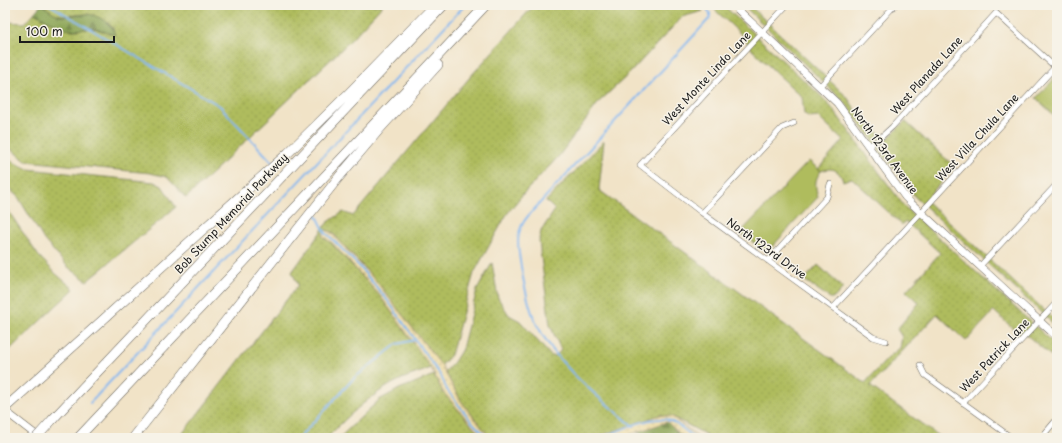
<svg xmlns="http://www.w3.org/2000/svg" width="1062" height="443" viewBox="0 0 1062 443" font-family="'Playpen Sans',sans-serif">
  <defs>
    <pattern id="grass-dots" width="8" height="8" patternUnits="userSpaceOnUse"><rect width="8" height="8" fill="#afbc5d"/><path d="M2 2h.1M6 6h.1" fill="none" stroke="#96a150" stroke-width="1.8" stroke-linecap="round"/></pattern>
    <pattern id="forest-firs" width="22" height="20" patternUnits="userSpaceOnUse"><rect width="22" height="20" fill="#8ba454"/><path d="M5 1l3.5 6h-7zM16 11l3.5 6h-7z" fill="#718545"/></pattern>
    <pattern id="sand-dots" width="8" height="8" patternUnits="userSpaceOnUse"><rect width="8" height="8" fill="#eeda9e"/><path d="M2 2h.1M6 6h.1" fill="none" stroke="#ccba88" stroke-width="1.8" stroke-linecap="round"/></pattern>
  </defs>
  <rect width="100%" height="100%" fill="#f7f3e8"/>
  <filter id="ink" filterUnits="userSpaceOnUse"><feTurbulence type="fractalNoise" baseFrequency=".025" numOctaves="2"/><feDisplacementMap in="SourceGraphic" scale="8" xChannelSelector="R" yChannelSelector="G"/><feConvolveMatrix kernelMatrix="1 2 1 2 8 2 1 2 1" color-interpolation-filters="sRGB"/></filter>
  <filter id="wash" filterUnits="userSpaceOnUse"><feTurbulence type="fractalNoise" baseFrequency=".012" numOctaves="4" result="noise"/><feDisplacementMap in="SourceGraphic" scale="16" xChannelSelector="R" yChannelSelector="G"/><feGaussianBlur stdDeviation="0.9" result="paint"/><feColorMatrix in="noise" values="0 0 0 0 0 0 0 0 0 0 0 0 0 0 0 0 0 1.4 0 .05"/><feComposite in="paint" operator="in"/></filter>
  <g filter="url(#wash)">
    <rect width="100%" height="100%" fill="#f1e3c7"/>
    <path fill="url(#grass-dots)" stroke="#666c3c" d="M 43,5 L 383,5 L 349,42 L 186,198 L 167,177 L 150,173 L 26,161 L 5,145 L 5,22 L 25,23 L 34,13 L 64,29 L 74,30 L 94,28 L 114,35 L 113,28 L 106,21 L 88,14 L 63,16 L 53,13 Z
      M 534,5 L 695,5 L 703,11 L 682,17 L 629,74 L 599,102 L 558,157 L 523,194 L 507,214 L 474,273 L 451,355 L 441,366 L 377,282 L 332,232 L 326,230 L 323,237 L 331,243 L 381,297 L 431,368 C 422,372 411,375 402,379 C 373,392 349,415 327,438 L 179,438 L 298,285 L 292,272 L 327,223 L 343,212 L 353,216 L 470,77 Z
      M 711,5 L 723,5 L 821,96 L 832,108 L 904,206 L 1057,346 L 1057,361 L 1022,331 L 1019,334 L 994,311 L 966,341 L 937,314 L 870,386 L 941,438 L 712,438 L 673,417 L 660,415 L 595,438 L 490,438 L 461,401 L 445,372 L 454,362 L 462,349 L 477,290 L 492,263 L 498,298 L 509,315 L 520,321 L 551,356 L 556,356 L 561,350 L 550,325 L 539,242 L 541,231 L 555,210 L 546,201 L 604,141 L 599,190 L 865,383 L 890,356 L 900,348 L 902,337 L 897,329 L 919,303 L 906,291 L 940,253 L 905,221 L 902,225 L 852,178 L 843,181 C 839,169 832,167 821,171 L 818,169 L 843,141 L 818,117 L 809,118 L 804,114 L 802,97 L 753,51 L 743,36 L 715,10 Z
      M 743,5 L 749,5 L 847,97 L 859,115 L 886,140 L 905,121 L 955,167 L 925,200 L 1057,322 L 1057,327 L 915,197 L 845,103 Z
      M 5,156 L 13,162 L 28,169 L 154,182 L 162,186 L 176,207 L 87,281 L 68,267 L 44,240 L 18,197 L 5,185 Z
      M 5,206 L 38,255 L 56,274 L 74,289 L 5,354 Z
      M 818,265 L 843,288 L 834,298 L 830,298 L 804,280 Z
      M 434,375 L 443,392 L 483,438 L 339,438 L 379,400 L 399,389 Z"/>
    <path fill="url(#forest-firs)" stroke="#546038" d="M 41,5 L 43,5 C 49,10 54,14 62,16 C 70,17 78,14 87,14 C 98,15 112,23 115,35 L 94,28 L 74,30 L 64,29 L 34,13 Z
      M 667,422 L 684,438 L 654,438 L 636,432 Z"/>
    <path fill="url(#sand-dots)" stroke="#857b5d" d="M 326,230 L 331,232 L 377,282 L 441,365 L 461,401 L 490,438 L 483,438 L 443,392 L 431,368 L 381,297 L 332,243 L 323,237 L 323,233 Z
      M 660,415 L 673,417 L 699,438 L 684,438 L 667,422 L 619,438 L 595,438 Z"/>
    <path fill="#afbc5d" stroke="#666c3c" d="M 1057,73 L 1057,118 L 1036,98 L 1053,80 Z
      M 809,161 L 821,171 C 814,180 815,186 818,197 L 769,250 L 764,250 L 740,233 Z"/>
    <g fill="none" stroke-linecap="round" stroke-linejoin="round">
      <path stroke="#82b7f0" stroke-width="2" d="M 50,5 L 220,106 L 272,162
        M 316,214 L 325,232 L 359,266 L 388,301 L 441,376 L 447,390 L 472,422 L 488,438
        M 90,403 L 465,5
        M 633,426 C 596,395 558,367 536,323 C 529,308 524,284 521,267 C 518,248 514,232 528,216 L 710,18 L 710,13 L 704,5
        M 299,438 L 353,379 L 397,344 L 415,340
        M 602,438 C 618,431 651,415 668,420 C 678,423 686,431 694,438"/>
    </g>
  </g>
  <g filter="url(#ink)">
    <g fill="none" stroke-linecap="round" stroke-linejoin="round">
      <g stroke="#676258" stroke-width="6">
        <path id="street" d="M 787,5 L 640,165 L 702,213 L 873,337 L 886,341
          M 820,86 L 895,5
          M 702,213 L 782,128 L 794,123
          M 768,261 L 827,197 L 830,184
          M 980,266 L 1057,184
          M 833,308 L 1055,67 L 996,13 L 892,127 L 879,139 L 868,146
          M 920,365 L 925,375 L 1012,438
          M 963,403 L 1057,302
          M 1041,438 L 1057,419"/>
      </g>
      <g stroke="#676258" stroke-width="8">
        <path id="secondary" d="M 733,5 L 837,103 L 905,197 L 912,204 L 1057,337
          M 5,411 L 40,438"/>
      </g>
      <g stroke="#676258" stroke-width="10">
        <path id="highway" d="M 5,408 L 288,153 L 349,93 L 435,5
          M 53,419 L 444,5
          M 78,438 L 486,5
          M 133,438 L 339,177 L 378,131 L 438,65"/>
      </g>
      <use href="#street" stroke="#fff" stroke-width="5"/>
      <use href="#secondary" stroke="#fff" stroke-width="7"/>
      <use href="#highway" stroke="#fff" stroke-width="9"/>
      <g stroke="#676258" stroke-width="10" stroke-linecap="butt">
        <path id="highway-bridge" d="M 36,438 L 53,419"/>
      </g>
      <use href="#highway-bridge" stroke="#fff" stroke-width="9"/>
    </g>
  </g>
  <g text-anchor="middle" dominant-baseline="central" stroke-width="3" stroke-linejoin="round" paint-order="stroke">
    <g font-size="11" fill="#1c1c1c" stroke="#f7f3e8">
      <text transform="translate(926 75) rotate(-48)">West Planada Lane</text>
      <text transform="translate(706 78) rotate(-47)">West Monte Lindo Lane</text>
      <text transform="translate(977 137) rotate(-47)">West Villa Chula Lane</text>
      <text transform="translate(885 150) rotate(54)">North 123rd Avenue</text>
      <text transform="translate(231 213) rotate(-47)">Bob Stump Memorial Parkway</text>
      <text transform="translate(767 248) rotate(36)">North 123rd Drive</text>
      <text transform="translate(994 355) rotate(-47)">West Patrick Lane</text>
    </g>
  </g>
  <rect width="1062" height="443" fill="none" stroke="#f7f3e8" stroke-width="20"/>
  <path d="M20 36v6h94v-6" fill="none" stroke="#1c1c1c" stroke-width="2"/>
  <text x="26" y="36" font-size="12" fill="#1c1c1c" stroke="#f7f3e8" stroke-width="3" paint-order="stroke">100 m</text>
</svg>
